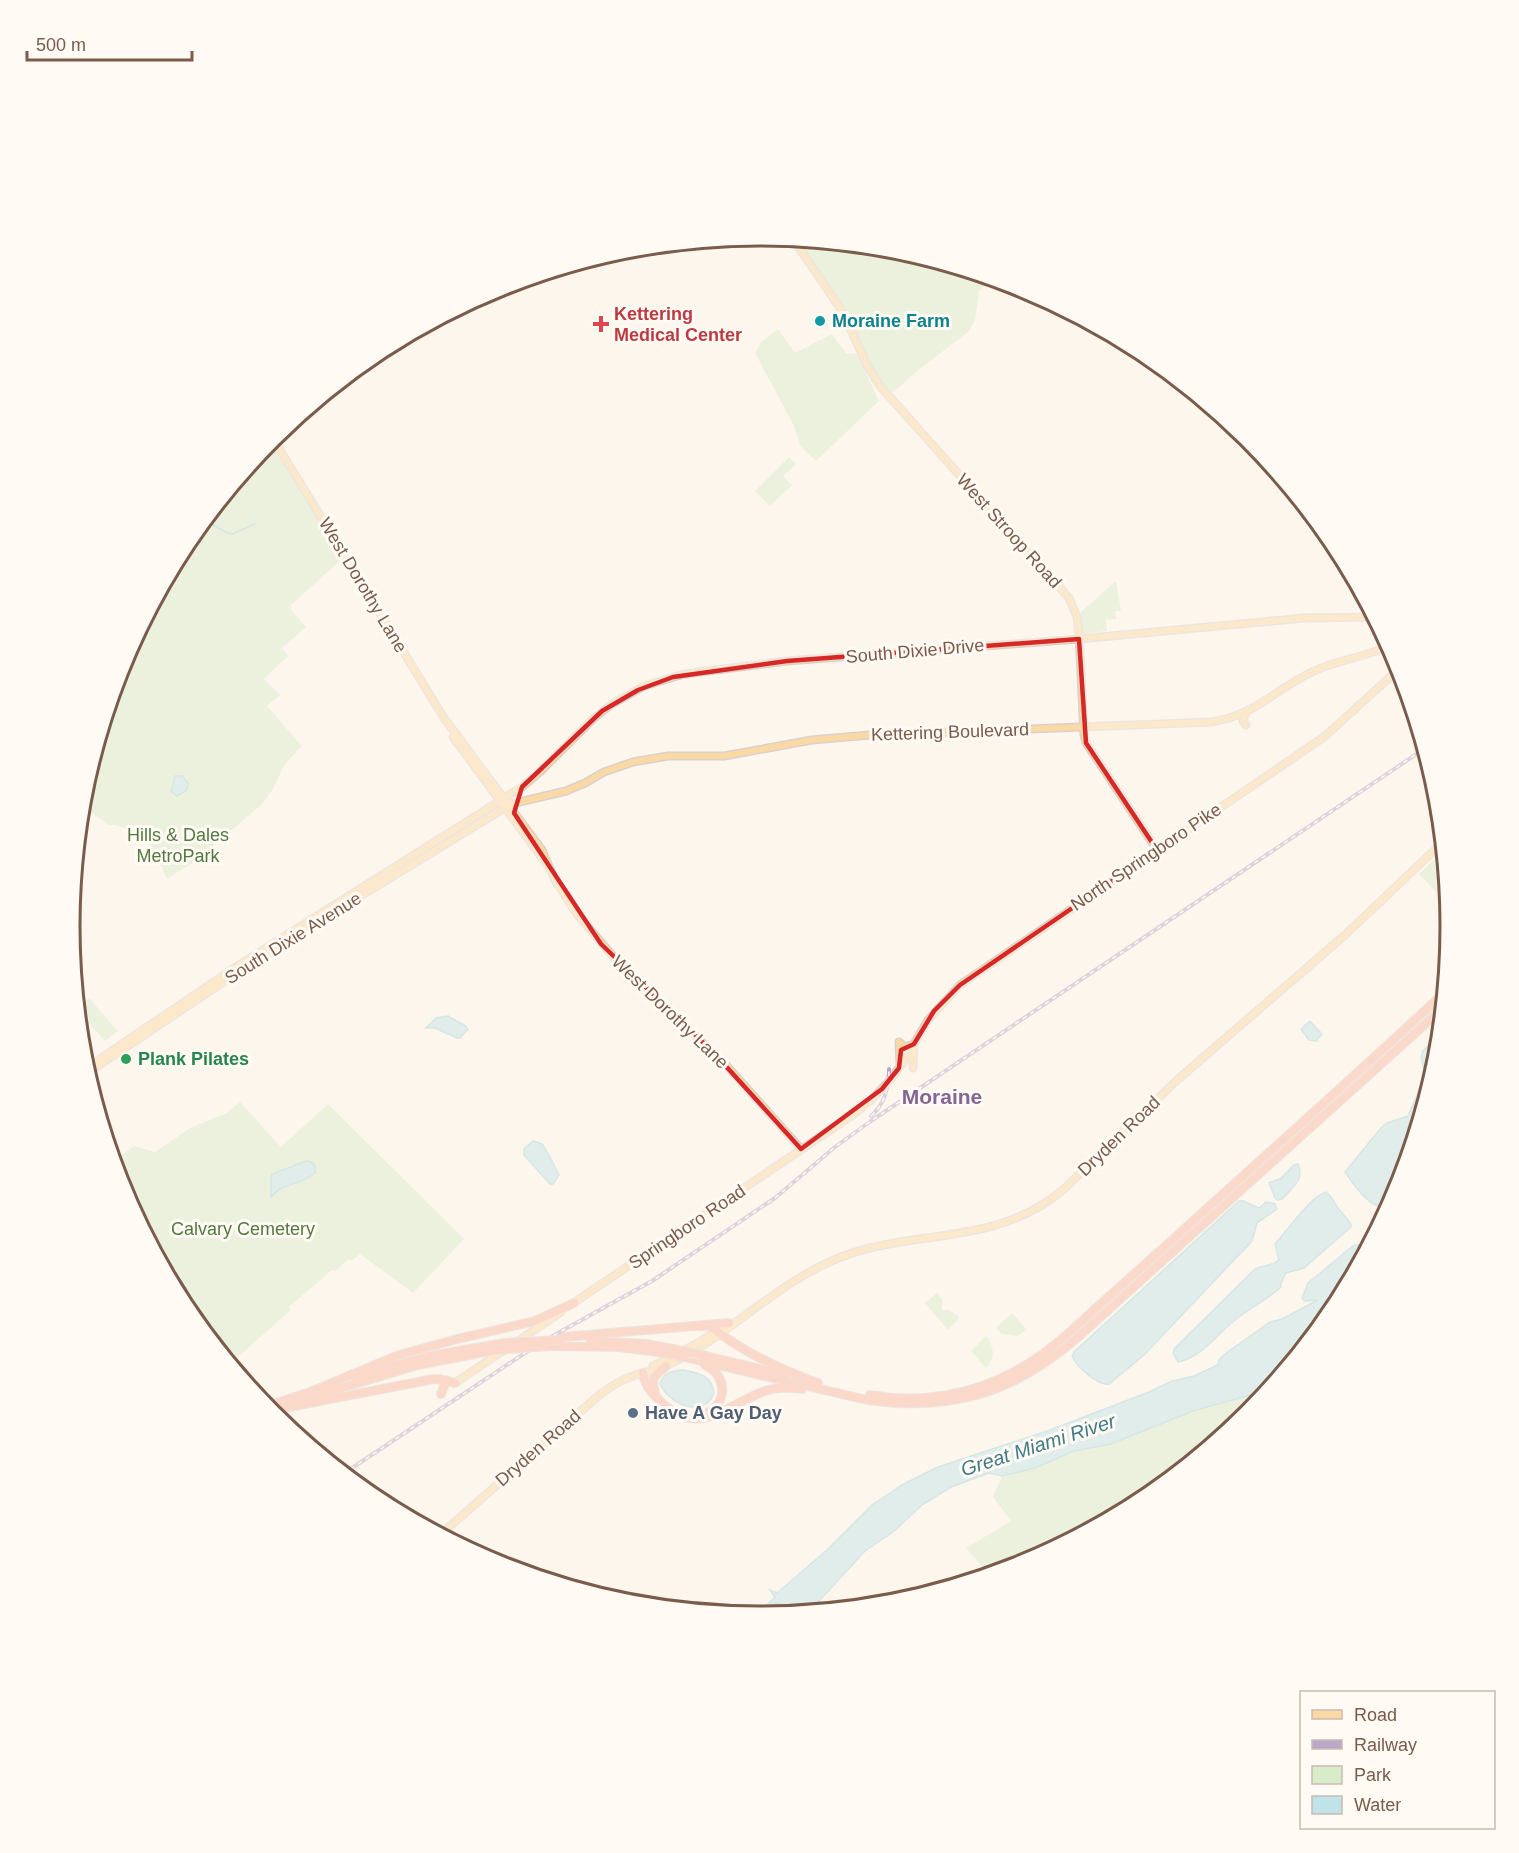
<svg xmlns="http://www.w3.org/2000/svg" width="1519" height="1853" viewBox="0 0 1519 1853" font-family="Arial,sans-serif">
  <rect width="100%" height="100%" fill="#fdf6ec"/>
  <path fill="#d8ecc9" d="M 802,240 L 895,249 L 990,278 L 979,292 L 975,321 L 968,332 L 921,368 L 891,394 L 875,374 L 851,321 L 804,249 L 803,247 L 806,245 Z
    M 778,329 L 795,353 L 832,334 L 846,353 L 857,354 L 879,401 L 816,461 L 800,446 L 794,426 L 755,353 L 761,342 Z
    M 272,437 L 344,557 L 291,605 L 291,610 L 306,627 L 282,648 L 288,656 L 264,679 L 280,695 L 267,706 L 302,746 L 284,765 L 273,789 L 261,805 L 197,860 L 167,879 L 152,847 L 142,836 L 133,830 L 114,825 L 108,825 L 81,805 L 82,791 L 122,662 L 186,543 Z
    M 789,457 L 796,464 L 783,476 L 792,485 L 770,506 L 755,491 Z
    M 1116,581 L 1121,611 L 1115,611 L 1116,619 L 1106,620 L 1107,631 L 1082,634 L 1081,612 Z
    M 1443,851 L 1446,885 L 1436,892 L 1419,874 Z
    M 89,998 L 118,1031 L 105,1041 L 77,1011 L 77,1007 Z
    M 240,1102 L 281,1147 L 328,1104 L 464,1239 L 413,1293 L 360,1254 L 351,1261 L 349,1259 L 334,1272 L 332,1270 L 289,1307 L 291,1310 L 230,1364 L 185,1310 L 121,1190 L 113,1161 L 134,1146 L 155,1152 L 190,1128 L 227,1113 Z
    M 937,1293 L 942,1299 L 942,1310 L 949,1310 L 960,1317 L 948,1330 L 925,1303 Z
    M 1012,1313 L 1027,1330 L 1017,1336 L 1002,1334 L 996,1328 Z
    M 986,1336 C 994,1347 996,1357 986,1368 L 971,1351 Z
    M 1268,1390 L 1248,1415 L 1143,1501 L 1023,1565 L 989,1575 L 966,1548 L 1011,1521 L 993,1497 L 1002,1476 L 1035,1468 L 1074,1451 L 1111,1444 L 1193,1411 Z"/>
  <path fill="#bfe3e8" stroke="#a5d3da" stroke-width="1.5" d="M 175,776 L 182,776 L 188,783 L 187,790 L 177,796 L 171,791 Z
    M 448,1016 L 466,1026 L 468,1029 L 460,1038 L 457,1038 L 435,1028 L 426,1028 L 436,1018 Z
    M 1310,1021 L 1322,1034 L 1316,1041 L 1309,1040 L 1301,1029 Z
    M 1439,1035 L 1437,1062 L 1416,1130 L 1411,1134 L 1413,1138 L 1397,1191 L 1393,1199 L 1386,1202 L 1384,1207 C 1370,1208 1353,1184 1345,1172 L 1380,1129 L 1387,1123 L 1408,1116 L 1422,1084 L 1424,1070 L 1421,1057 L 1423,1051 Z
    M 533,1141 C 535,1142 540,1143 542,1144 C 544,1146 558,1172 559,1175 L 553,1184 L 550,1184 L 524,1155 L 524,1149 Z
    M 306,1161 C 314,1161 316,1166 315,1173 C 305,1182 294,1183 282,1188 C 278,1189 274,1195 271,1197 C 272,1189 269,1180 272,1174 Z
    M 1298,1164 C 1305,1180 1292,1188 1282,1199 L 1278,1200 L 1275,1198 L 1269,1183 L 1280,1179 L 1294,1165 Z
    M 1326,1192 C 1332,1197 1334,1202 1338,1208 C 1342,1214 1347,1218 1351,1224 L 1351,1227 L 1304,1268 L 1286,1273 L 1281,1283 L 1281,1287 C 1267,1300 1250,1308 1235,1320 C 1217,1334 1201,1358 1178,1362 L 1173,1353 L 1175,1348 L 1255,1269 C 1265,1264 1268,1268 1279,1260 L 1275,1244 C 1287,1231 1309,1198 1326,1192 Z
    M 1239,1201 L 1243,1201 L 1259,1208 L 1266,1202 L 1275,1204 L 1277,1209 L 1257,1223 L 1252,1241 L 1144,1355 L 1109,1384 C 1098,1386 1077,1367 1072,1356 L 1074,1352 Z
    M 1354,1245 L 1368,1245 C 1360,1261 1346,1278 1334,1292 L 1343,1293 L 1333,1310 L 1281,1375 L 1274,1380 L 1275,1381 L 1268,1390 L 1193,1411 L 1111,1444 L 1074,1451 L 1035,1468 L 1002,1476 L 989,1473 L 951,1487 L 922,1505 L 893,1532 L 865,1551 L 809,1612 L 774,1616 L 778,1603 L 776,1603 L 766,1609 L 766,1606 L 775,1597 L 770,1590 L 777,1593 L 827,1550 L 872,1505 L 902,1485 L 938,1467 L 1050,1430 L 1149,1392 L 1172,1381 L 1194,1376 L 1218,1365 L 1219,1360 L 1225,1354 L 1270,1322 L 1282,1319 L 1318,1300 L 1305,1301 L 1302,1298 L 1308,1283 Z
    M 684,1370 C 699,1373 712,1376 714,1393 C 704,1420 669,1404 660,1384 C 663,1373 674,1370 684,1370 Z"/>
  <g fill="none" stroke-linecap="round" stroke-linejoin="round">
    <path stroke="#a5d3da" stroke-width="1.5" d="M 201,524 L 212,524 L 227,533 L 232,534 L 255,524"/>
    <g stroke="#dad1cd" stroke-width="9">
      <path id="major" d="M 793,239 L 842,311 L 868,367 L 880,386 L 1069,598 L 1077,617 L 1079,633 L 1084,735 L 1086,743 L 1157,850
        M 272,437 L 444,718 L 542,850 L 555,880 L 577,914 L 617,961 L 726,1065 L 801,1149
        M 1246,713 L 1243,721 L 1246,725
        M 453,737 L 548,866
        M 899,1042 L 905,1047 L 914,1044 L 913,1068
        M 899,1042 L 900,1065
        M 85,1069 L 239,965 L 522,787 L 541,771 L 594,718 L 612,704 L 644,686 L 684,674 L 787,661 L 1079,639 L 1304,618 L 1373,617
        M 86,1074 L 261,957 L 511,804 L 566,791 L 585,783 L 604,772 L 633,762 L 668,756 L 724,756 L 812,740 L 870,735 L 1212,722 C 1258,714 1275,689 1314,671 C 1338,660 1365,657 1389,646
        M 891,1079 L 904,1061 L 928,1020 L 960,985 L 1324,737 L 1399,669
        M 572,1304 L 854,1114 L 872,1099
        M 515,1343 L 561,1312
        M 653,1366 L 698,1343 L 728,1324
        M 455,1383 L 504,1350
        M 440,1535 L 598,1396 C 609,1388 620,1380 633,1376 C 639,1373 645,1373 651,1371 C 666,1366 682,1359 696,1350 C 744,1320 787,1278 841,1257 C 917,1228 996,1247 1064,1189 L 1176,1081 L 1345,935 L 1442,843"/>
    </g>
    <g stroke="#dad1cd" stroke-width="10">
      <path id="highway" d="M 705,1325 L 711,1327 C 743,1352 779,1369 818,1383
        M 563,1337 L 729,1323
        M 591,1341 L 646,1344 L 673,1349
        M 550,1346 L 619,1347 L 665,1353
        M 702,1355 L 785,1375
        M 684,1357 L 863,1399 C 946,1413 1013,1394 1077,1338 L 1442,1009
        M 643,1373 C 644,1383 651,1393 659,1400 C 699,1440 725,1405 765,1391 C 777,1387 789,1387 802,1389
        M 355,1377 L 429,1356 L 505,1343
        M 440,1379 L 445,1384 L 441,1394
        M 655,1392 L 653,1385 L 654,1377 L 666,1366
        M 303,1395 L 396,1356 L 457,1339 L 535,1321 L 574,1303
        M 870,1395 C 920,1404 975,1395 1019,1369 C 1047,1354 1070,1332 1094,1310 C 1122,1285 1150,1260 1178,1235 C 1267,1154 1356,1075 1443,994
        M 298,1401 L 418,1365 L 495,1350
        M 265,1407 L 307,1393
        M 268,1411 L 434,1379 L 445,1380 L 455,1383
        M 702,1415 C 728,1407 729,1376 705,1365"/>
    </g>
    <use href="#major" stroke="#fbd9a5" stroke-width="6"/>
    <use href="#highway" stroke="#f7b7a3" stroke-width="8"/>
    <g stroke="#b9a8c9" stroke-width="4">
      <path id="rail" d="M 871,1116 C 885,1104 889,1087 889,1069
        M 343,1474 L 540,1343 L 652,1281 L 775,1198 L 835,1147 L 871,1121 L 1424,749"/>
    </g>
    <use href="#rail" stroke="#fffaf3" stroke-width="1.5" stroke-dasharray="4.5" stroke-linecap="butt"/>
    <g stroke="#dad1cd" stroke-width="9" stroke-linecap="butt">
      <path id="major-bridge" d="M 872,1099 L 891,1079"/>
    </g>
    <g stroke="#dad1cd" stroke-width="10" stroke-linecap="butt">
      <path id="highway-bridge" d="M 505,1343 L 560,1340
        M 673,1349 L 702,1355
        M 495,1350 L 550,1346
        M 665,1353 L 684,1357"/>
    </g>
    <use href="#major-bridge" stroke="#fbd9a5" stroke-width="6"/>
    <use href="#highway-bridge" stroke="#f7b7a3" stroke-width="8"/>
  </g>
  <path d="M0 0H1519V1853H0ZM 1079,639 L 1086,743 L 1157,850 L 960,985 L 934,1011 L 914,1044 L 901,1050 L 899,1068 L 882,1089 L 801,1149 L 713,1052 L 601,944 L 514,813 L 522,787 L 602,711 L 638,690 L 673,677 L 787,661 Z" fill="#fdf6ec" fill-opacity=".55" fill-rule="evenodd"/>
  <path fill="none" stroke="#d62828" stroke-width="4.5" stroke-linejoin="round" d="M 1079,639 L 1086,743 L 1157,850 L 960,985 L 934,1011 L 914,1044 L 901,1050 L 899,1068 L 882,1089 L 801,1149 L 713,1052 L 601,944 L 514,813 L 522,787 L 602,711 L 638,690 L 673,677 L 787,661 Z"/>
  <circle fill="#0f9aa8" stroke="#fffaf3" stroke-width="2" cx="820" cy="321" r="6"/>
  <path fill="#e0444e" stroke="#fffaf3" stroke-width="2" d="M598 315h6v6h6v6h-6v6h-6v-6h-6v-6h6z"/>
  <circle fill="#2e9e5b" stroke="#fffaf3" stroke-width="2" cx="126" cy="1059" r="6"/>
  <circle fill="#5c6f8a" stroke="#fffaf3" stroke-width="2" cx="633" cy="1413" r="6"/>
  <g text-anchor="middle" dominant-baseline="central" stroke-width="6" stroke-linejoin="round" paint-order="stroke">
    <g font-size="18" font-weight="bold" fill="#be3a42" stroke="#fffaf3" text-anchor="start">
      <text x="614" y="314">Kettering<tspan x="614" dy="21">Medical Center</tspan></text>
    </g>
    <g font-size="18" font-weight="bold" fill="#0d838f" stroke="#fffaf3" text-anchor="start">
      <text x="832" y="321">Moraine Farm</text>
    </g>
    <g font-size="18" fill="#7a5c4d" stroke="#fffaf3">
      <text transform="translate(1009 531) rotate(48)">West Stroop Road</text>
      <text transform="translate(363 585) rotate(59)">West Dorothy Lane</text>
      <text transform="translate(915 651) rotate(-5)">South Dixie Drive</text>
      <text transform="translate(950 732) rotate(-2)">Kettering Boulevard</text>
      <text transform="translate(1146 857) rotate(-34)">North Springboro Pike</text>
      <text transform="translate(293 938) rotate(-32)">South Dixie Avenue</text>
      <text transform="translate(670 1012) rotate(44)">West Dorothy Lane</text>
      <text transform="translate(1119 1136) rotate(-44)">Dryden Road</text>
      <text transform="translate(687 1227) rotate(-34)">Springboro Road</text>
      <text transform="translate(538 1448) rotate(-41)">Dryden Road</text>
    </g>
    <g font-size="18" fill="#537a41" stroke="#fffaf3">
      <text x="178" y="835">Hills &amp; Dales<tspan x="178" dy="21">MetroPark</tspan></text>
      <text x="243" y="1229">Calvary Cemetery</text>
    </g>
    <g font-size="18" font-weight="bold" fill="#27864d" stroke="#fffaf3" text-anchor="start">
      <text x="138" y="1059">Plank Pilates</text>
    </g>
    <g font-size="18" font-weight="bold" fill="#4e5e75" stroke="#fffaf3" text-anchor="start">
      <text x="645" y="1413">Have A Gay Day</text>
    </g>
    <g font-size="20" font-style="italic" fill="#437c86" stroke="#fffaf3">
      <text transform="translate(1038 1445) rotate(-18)">Great Miami River</text>
    </g>
    <g font-size="21" font-weight="bold" fill="#846695" stroke="#fffaf3">
      <text x="942" y="1096">Moraine</text>
    </g>
  </g>
  <path d="M0 0H1519V1853H0ZM80 926a680 680 0 1 1 1360 0a680 680 0 1 1-1360 0Z" fill="#fffaf3" fill-rule="evenodd"/>
  <path fill="none" stroke="#7a5c4d" stroke-width="3" d="M80 926a680 680 0 1 1 1360 0a680 680 0 1 1-1360 0Z"/>
  <rect x="1300" y="1691" width="195" height="138" fill="#fffaf3" stroke="#cabbb1" stroke-width="1.5"/>
  <rect x="1312" y="1710" width="30" height="9" fill="#fbd9a5" stroke="#cabbb1" stroke-width="1.5"/>
  <text x="1354" y="1721" font-size="18" fill="#7a5c4d">Road</text>
  <rect x="1312" y="1740" width="30" height="9" fill="#b9a8c9" stroke="#cabbb1" stroke-width="1.5"/>
  <text x="1354" y="1751" font-size="18" fill="#7a5c4d">Railway</text>
  <rect x="1312" y="1766" width="30" height="18" fill="#d8ecc9" stroke="#cabbb1" stroke-width="1.5"/>
  <text x="1354" y="1781" font-size="18" fill="#7a5c4d">Park</text>
  <rect x="1312" y="1796" width="30" height="18" fill="#bfe3e8" stroke="#cabbb1" stroke-width="1.5"/>
  <text x="1354" y="1811" font-size="18" fill="#7a5c4d">Water</text>
  <path d="M27 51v9h165v-9" fill="none" stroke="#7a5c4d" stroke-width="3"/>
  <text x="36" y="51" font-size="18" fill="#7a5c4d" stroke="#fffaf3" stroke-width="4.5" paint-order="stroke">500 m</text>
</svg>
